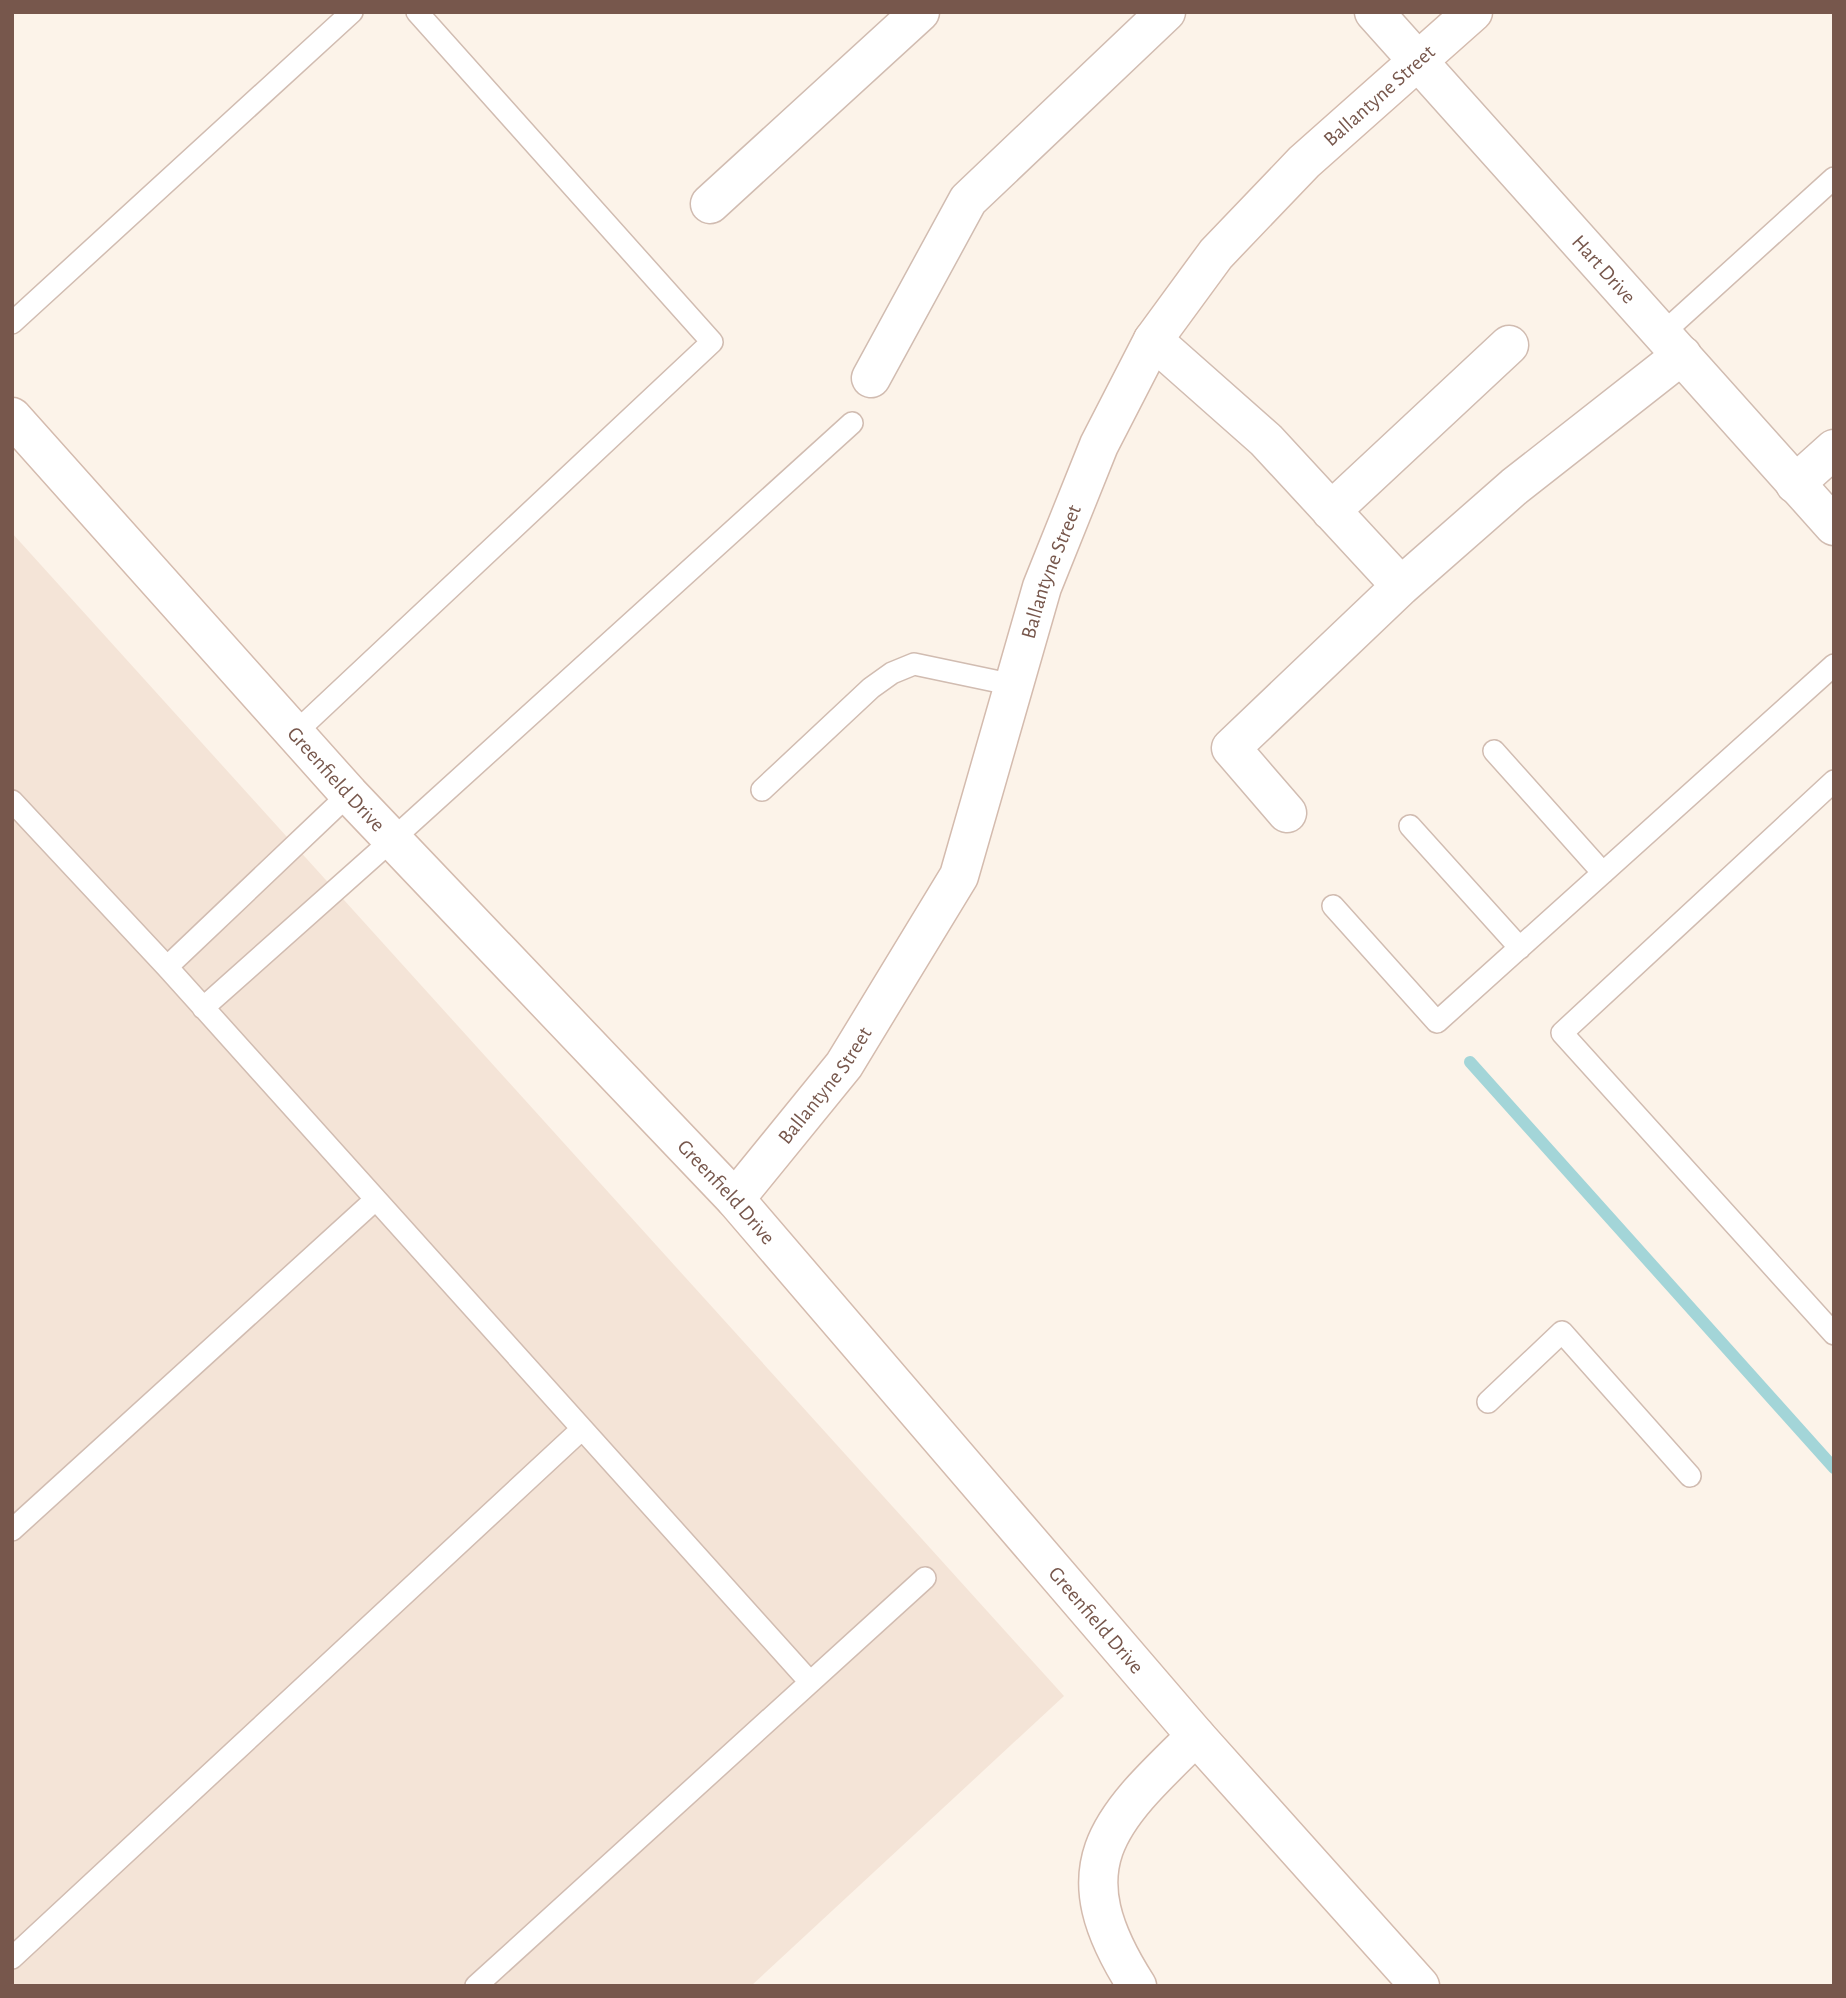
<svg xmlns="http://www.w3.org/2000/svg" width="1846" height="1998" viewBox="0 0 1846 1998" font-family="'Alegreya Sans',sans-serif">
  <rect width="100%" height="100%" fill="#fcf3e9"/>
  <path fill="#f4e4d7" d="M 12,533 L 1064,1696 L 751,1986 L 12,1986 Z"/>
  <g fill="none" stroke-linecap="round" stroke-linejoin="round">
    <path stroke="#a3d5d8" stroke-width="12" d="M 1470,1062 L 1834,1468"/>
    <g stroke="#d1bcb1" stroke-width="24">
      <path id="service" d="M 12,323 L 352,12
        M 1663,333 L 1834,178
        M 295,733 L 712,342 L 417,12
        M 1494,751 L 1603,873
        M 1834,781 L 1562,1033 L 1834,1334
        M 762,790 L 871,688 L 892,673 L 914,664 L 1014,685
        M 12,801 L 167,967 L 810,1682
        M 1410,826 L 1520,948
        M 1333,906 L 1437,1022 L 1834,665
        M 167,967 L 349,794
        M 203,1008 L 393,839 L 852,423
        M 1488,1402 L 1562,1332 L 1690,1476
        M 12,1530 L 375,1200
        M 12,1958 L 582,1429
        M 476,1986 L 925,1578"/>
    </g>
    <g stroke="#d1bcb1" stroke-width="41">
      <path id="minor" d="M 710,204 L 920,12
        M 1153,340 L 1266,440 L 1401,586 L 1515,486 L 1682,355
        M 871,378 L 968,200 L 1166,12
        M 1795,484 L 1834,449
        M 1331,511 L 1509,345
        M 1287,813 L 1231,748 L 1401,586"/>
    </g>
    <g stroke="#d1bcb1" stroke-width="41">
      <g id="tertiary">
        <path id="s1" d="M 1374,12 L 1834,526"/>
      </g>
    </g>
    <g stroke="#d4bbae" stroke-width="41">
      <g id="secondary">
        <path id="s2" d="M 12,417 L 349,794 L 735,1199 L 1196,1736 L 1420,1986"/>
        <path id="s3" d="M 735,1199 L 844,1065 L 959,876 L 1042,587 L 1099,445 L 1153,340 L 1216,254 L 1304,162 L 1473,12"/>
        <path d="M 1137,1986 C 1060,1866 1107,1822 1196,1736"/>
      </g>
    </g>
    <use href="#service" stroke="#fff" stroke-width="21"/>
    <use href="#minor" stroke="#fff" stroke-width="38"/>
    <use href="#tertiary" stroke="#fff" stroke-width="38"/>
    <use href="#secondary" stroke="#fff" stroke-width="38"/>
  </g>
  <g text-anchor="middle" dominant-baseline="central" stroke-width="7" stroke-linejoin="round" paint-order="stroke">
    <g font-size="21" fill="#77574c" stroke="#fff7ef">
      <text stroke="none"><textPath href="#s3" startOffset="1300">Ballantyne Street</textPath></text>
      <text stroke="none"><textPath href="#s1" startOffset="345">Hart Drive</textPath></text>
      <text stroke="none"><textPath href="#s3" startOffset="712">Ballantyne Street</textPath></text>
      <text stroke="none"><textPath href="#s2" startOffset="486">Greenfield Drive</textPath></text>
      <text stroke="none"><textPath href="#s3" startOffset="145">Ballantyne Street</textPath></text>
      <text stroke="none"><textPath href="#s2" startOffset="1054">Greenfield Drive</textPath></text>
      <text stroke="none"><textPath href="#s2" startOffset="1620">Greenfield Drive</textPath></text>
    </g>
  </g>
  <rect width="1846" height="1998" fill="none" stroke="#77574c" stroke-width="28"/>
</svg>
